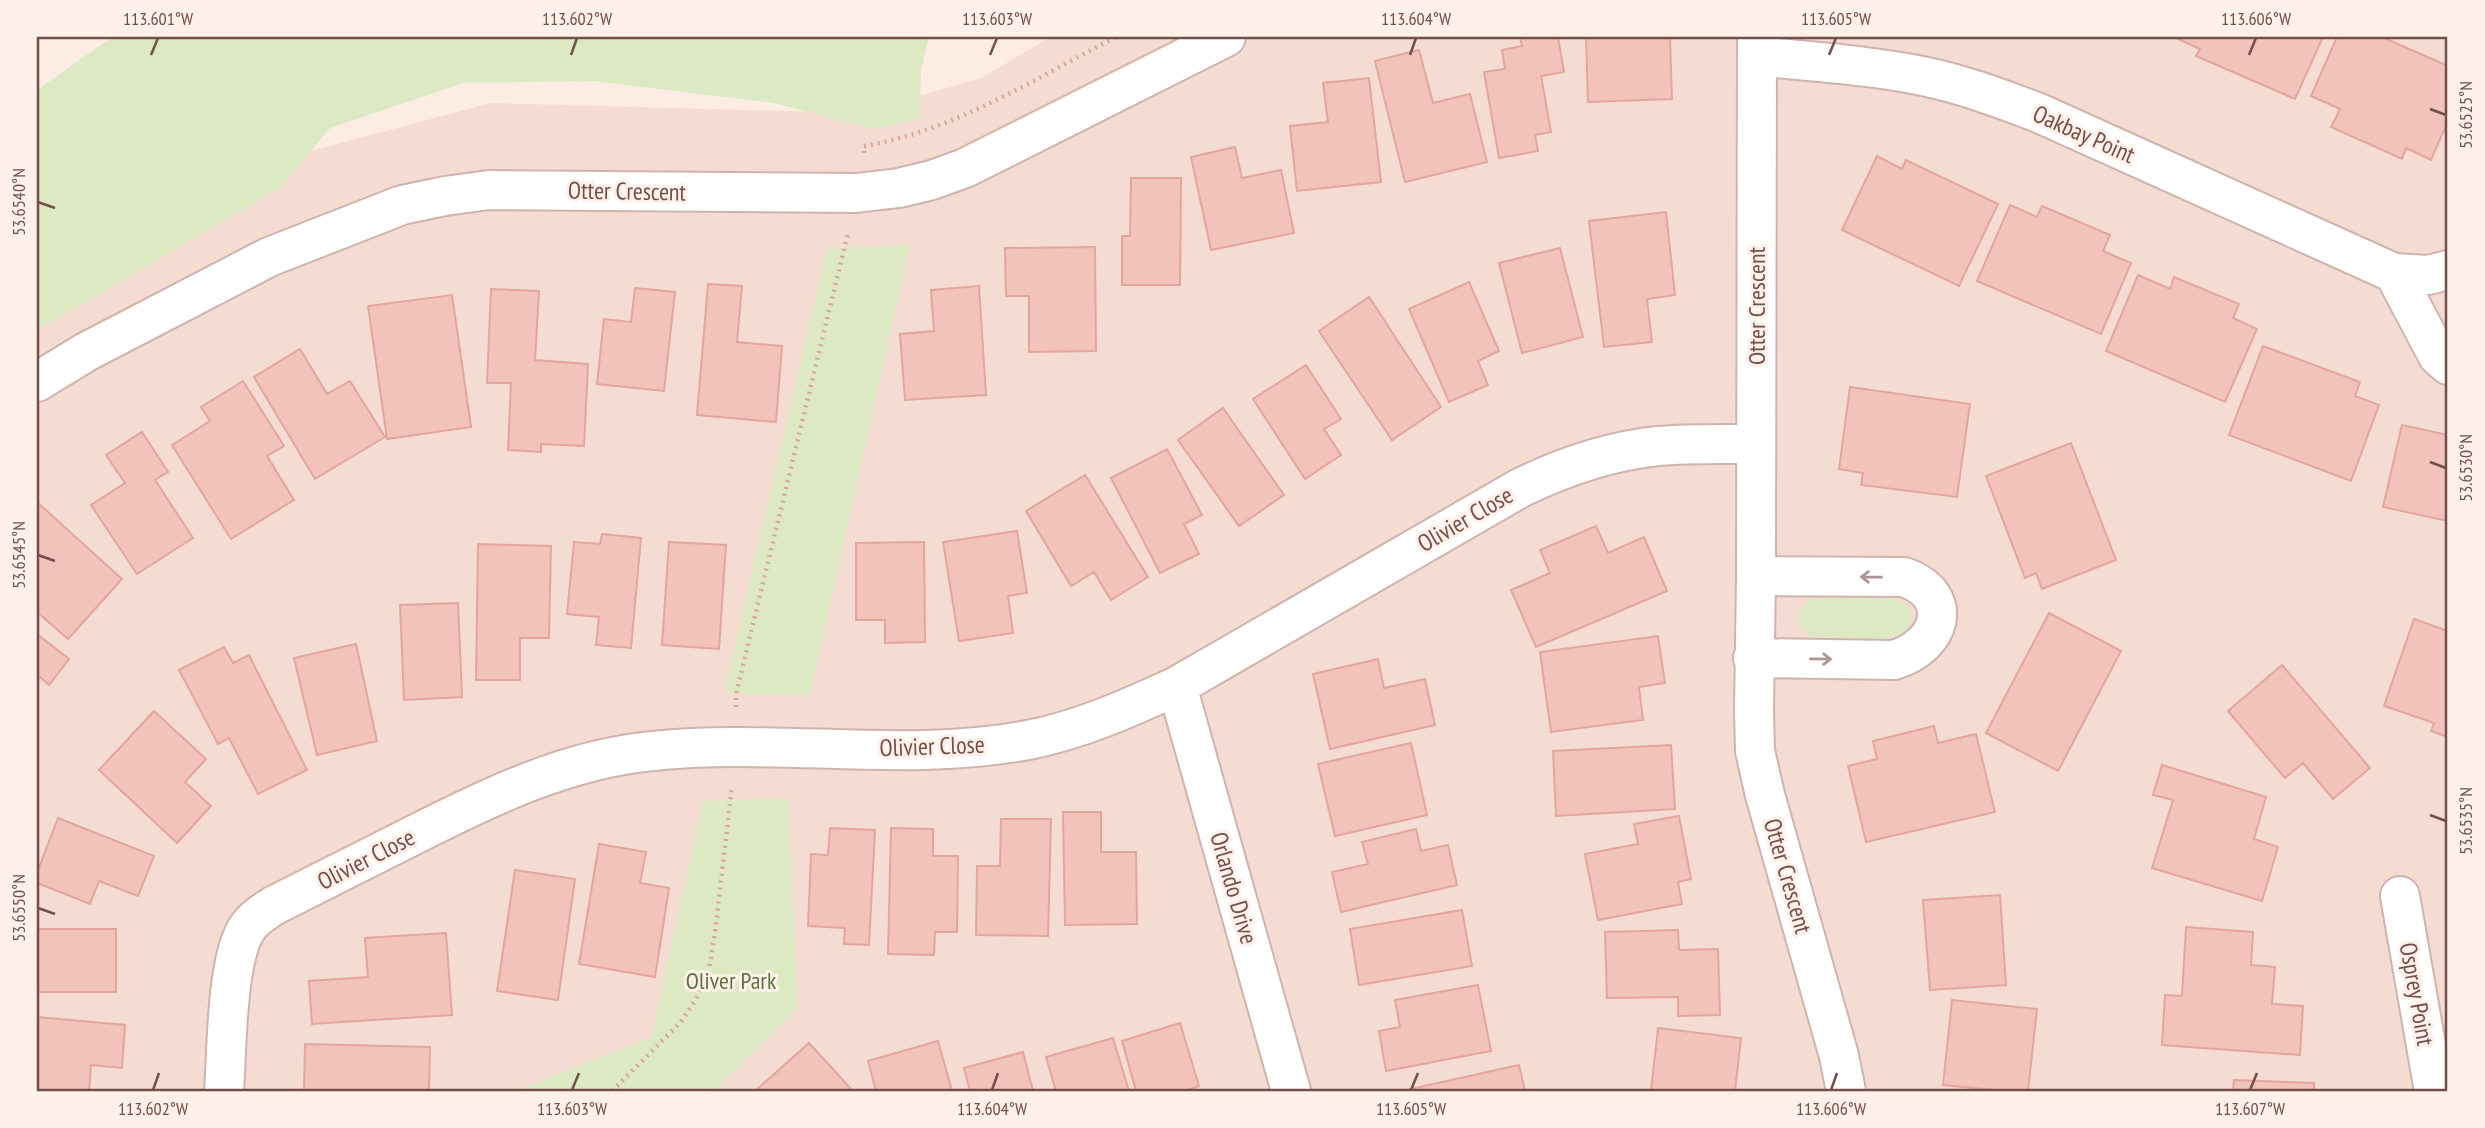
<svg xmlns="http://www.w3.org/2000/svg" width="2485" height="1128" viewBox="0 0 2485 1128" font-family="'PT Sans Narrow',sans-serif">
  <rect width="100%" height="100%" fill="#fcece4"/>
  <path fill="#f4dcd2" d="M 1051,37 L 2448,37 L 2448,1091 L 37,1091 L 37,317 L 307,152 L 491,103 L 861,113 L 981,78 Z"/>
  <path fill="#dce9c2" d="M 112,37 L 929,37 L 921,70 L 920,119 L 874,129 L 774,103 L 593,81 L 464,83 L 330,128 L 281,187 L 37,331 L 37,90 Z
    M 910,244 L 810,695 L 724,693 L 827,249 Z
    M 1814,598 L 1895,598 L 1905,604 L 1912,614 C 1911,626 1906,633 1895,639 L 1811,637 C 1793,624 1794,608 1814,598 Z
    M 788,798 L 798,1008 L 713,1091 L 515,1091 L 652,1037 L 703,801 Z"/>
  <path fill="#f1c3bb" stroke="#e4a59c" stroke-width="2" d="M 1520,37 L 1558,37 L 1564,72 L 1541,76 L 1551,132 L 1535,135 L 1538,151 L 1499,158 L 1484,72 L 1505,69 L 1502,50 L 1522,46 Z
    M 1586,37 L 1670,37 L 1672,99 L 1588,102 Z
    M 2174,37 L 2323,37 L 2295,99 L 2196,56 L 2200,49 Z
    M 2337,37 L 2382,37 L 2448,66 L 2448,121 L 2431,160 L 2406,148 L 2402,159 L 2331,127 L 2340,109 L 2311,96 Z
    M 1419,50 L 1433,103 L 1470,94 L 1487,162 L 1405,182 L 1375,61 Z
    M 1369,78 L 1381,182 L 1297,191 L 1290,126 L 1328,122 L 1323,83 Z
    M 1235,147 L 1242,178 L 1281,170 L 1294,233 L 1211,250 L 1191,157 Z
    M 1877,156 L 1902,169 L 1906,160 L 1998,204 L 1959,286 L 1842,230 Z
    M 1131,178 L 1181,178 L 1180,285 L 1122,285 L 1122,236 L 1130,236 Z
    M 2010,205 L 2037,217 L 2042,206 L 2110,235 L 2103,251 L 2131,263 L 2101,334 L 1977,281 Z
    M 1666,212 L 1675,295 L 1647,299 L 1652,342 L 1604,347 L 1589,221 Z
    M 1095,247 L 1096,351 L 1029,352 L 1029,296 L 1006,296 L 1005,248 Z
    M 1560,248 L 1583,337 L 1522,353 L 1499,263 Z
    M 2138,275 L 2170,289 L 2174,277 L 2239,304 L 2233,318 L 2257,329 L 2225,402 L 2106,351 Z
    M 1469,282 L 1499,351 L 1478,361 L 1488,385 L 1449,402 L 1409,309 Z
    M 708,284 L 742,286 L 737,342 L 782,346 L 776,422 L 697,415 Z
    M 979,286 L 986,395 L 905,400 L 900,334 L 934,331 L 931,290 Z
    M 635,288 L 675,292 L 664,391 L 597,384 L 604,319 L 631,322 Z
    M 491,289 L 539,291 L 535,360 L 588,364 L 584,446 L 541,444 L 541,452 L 508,450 L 511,383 L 487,383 Z
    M 452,295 L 471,427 L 387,439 L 368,306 Z
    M 1369,297 L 1441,407 L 1392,440 L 1319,331 Z
    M 2263,346 L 2360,382 L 2355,396 L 2379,405 L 2351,481 L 2229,435 Z
    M 300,349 L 327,394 L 350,381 L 385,437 L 315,479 L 254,377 Z
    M 1306,365 L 1341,419 L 1324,429 L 1341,455 L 1305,479 L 1253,399 Z
    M 243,381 L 284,446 L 267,456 L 294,500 L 231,539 L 172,445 L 210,421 L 201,407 Z
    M 1850,387 L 1970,404 L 1957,497 L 1861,485 L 1863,473 L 1839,469 Z
    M 1223,408 L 1284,495 L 1239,526 L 1178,440 Z
    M 2402,425 L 2448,435 L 2448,521 L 2383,507 Z
    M 142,432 L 168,472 L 155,480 L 193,538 L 137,574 L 91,505 L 125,483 L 106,455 Z
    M 2071,443 L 2116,560 L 2042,589 L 2036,573 L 2025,578 L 1986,476 Z
    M 1167,449 L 1202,515 L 1184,524 L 1199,554 L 1160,573 L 1111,478 Z
    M 1085,475 L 1148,577 L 1111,600 L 1094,572 L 1071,586 L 1026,511 Z
    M 37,502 L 122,579 L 68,639 L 37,612 Z
    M 1596,526 L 1608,553 L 1644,537 L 1667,591 L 1536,647 L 1511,590 L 1550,573 L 1540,550 Z
    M 1017,531 L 1027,593 L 1008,596 L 1013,633 L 959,641 L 943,542 Z
    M 602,534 L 641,538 L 631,648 L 596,645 L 599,617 L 567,614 L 574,542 L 600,544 Z
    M 669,542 L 726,545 L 719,649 L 662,645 Z
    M 924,542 L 925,642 L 885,643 L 885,620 L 856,620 L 856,543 Z
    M 478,544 L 551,546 L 549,638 L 520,638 L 520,680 L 476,680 Z
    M 458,603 L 462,697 L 404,700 L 400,605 Z
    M 2049,613 L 2121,651 L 2058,771 L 1986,733 Z
    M 2414,619 L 2448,631 L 2448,737 L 2431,731 L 2434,723 L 2384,706 Z
    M 37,634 L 69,659 L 49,685 L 40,677 L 37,680 Z
    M 1658,636 L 1665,683 L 1639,687 L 1643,720 L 1551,732 L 1540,652 Z
    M 356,644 L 377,741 L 317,755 L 294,658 Z
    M 224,647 L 233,663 L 249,655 L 307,770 L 258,794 L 229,738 L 218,744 L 179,670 Z
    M 1378,659 L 1384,688 L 1425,679 L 1435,725 L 1330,749 L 1313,674 Z
    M 2282,665 L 2370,768 L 2333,799 L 2303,763 L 2285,778 L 2228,711 Z
    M 154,711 L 206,759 L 185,782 L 211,806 L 177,843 L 99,770 Z
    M 1934,726 L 1938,743 L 1976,734 L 1995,812 L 1866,842 L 1848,766 L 1877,759 L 1873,741 Z
    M 1411,743 L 1427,815 L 1335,836 L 1318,764 Z
    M 1671,745 L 1675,809 L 1556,816 L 1553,751 Z
    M 2162,765 L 2266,797 L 2254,839 L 2278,847 L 2262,901 L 2152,868 L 2173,800 L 2153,795 Z
    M 1063,812 L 1101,812 L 1101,852 L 1136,852 L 1137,924 L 1065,925 Z
    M 1679,816 L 1691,879 L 1678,882 L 1682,904 L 1598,920 L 1585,854 L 1638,844 L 1634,824 Z
    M 58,818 L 154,856 L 138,896 L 99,881 L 90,904 L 37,883 L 37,873 Z
    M 1001,819 L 1051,819 L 1048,936 L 976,935 L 977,866 L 1000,866 Z
    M 830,828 L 875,830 L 869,945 L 844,944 L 845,928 L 808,926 L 811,854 L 828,855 Z
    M 891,828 L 933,829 L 933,856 L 958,856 L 957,932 L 935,932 L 934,955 L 888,954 Z
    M 1416,829 L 1421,851 L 1448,845 L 1457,885 L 1341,912 L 1332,872 L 1368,864 L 1362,842 Z
    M 599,844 L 646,852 L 640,883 L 669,888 L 655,977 L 579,964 Z
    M 515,870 L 575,879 L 558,1000 L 497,991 Z
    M 2000,895 L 2006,985 L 1930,990 L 1923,900 Z
    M 1462,910 L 1472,966 L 1359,985 L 1350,929 Z
    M 2186,927 L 2253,932 L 2251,965 L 2275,967 L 2272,1004 L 2303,1006 L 2300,1055 L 2162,1045 L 2165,995 L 2182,996 Z
    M 37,929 L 116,929 L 116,992 L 37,992 Z
    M 1678,930 L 1679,950 L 1718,949 L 1720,1015 L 1678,1016 L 1678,997 L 1607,998 L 1605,932 Z
    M 446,933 L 452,1015 L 312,1024 L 309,981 L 368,977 L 365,938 Z
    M 1478,985 L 1491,1051 L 1386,1071 L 1379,1031 L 1400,1027 L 1395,1000 Z
    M 1952,1000 L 2037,1009 L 2028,1091 L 2005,1091 L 1943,1085 Z
    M 37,1017 L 125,1025 L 122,1068 L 91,1065 L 89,1091 L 37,1091 Z
    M 1180,1023 L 1199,1086 L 1184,1091 L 1136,1091 L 1122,1041 Z
    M 1658,1028 L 1741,1038 L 1735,1091 L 1651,1091 Z
    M 1113,1038 L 1129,1091 L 1056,1091 L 1046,1057 Z
    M 938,1041 L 952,1091 L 876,1091 L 868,1061 Z
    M 809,1043 L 853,1091 L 755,1091 Z
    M 305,1044 L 430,1047 L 429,1091 L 304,1091 Z
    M 1023,1052 L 1033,1091 L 970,1091 L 964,1068 Z
    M 1519,1065 L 1525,1091 L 1402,1091 Z
    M 2234,1080 L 2314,1083 L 2314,1091 L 2233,1091 Z"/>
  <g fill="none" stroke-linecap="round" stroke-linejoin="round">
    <g stroke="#cfb4ad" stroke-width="42">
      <path id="minor" d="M 1757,37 L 1756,576 L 1754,711 L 1755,751 L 1765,795 L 1839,1056 L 1846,1091
        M 1757,56 C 1813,62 1871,65 1927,77 C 1965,85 2002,99 2039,113 L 2394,273 L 2428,275 L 2448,270
        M 2394,273 L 2438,356 L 2448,365
        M 37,382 L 86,352 L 269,257 L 402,205 L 445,196 L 489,190 L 856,193 L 899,188 L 932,180 L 965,168 L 1226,37
        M 1753,658 L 1894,660 C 1941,646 1957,596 1904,577 L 1756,576
        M 1177,686 L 1291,1091
        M 2400,896 L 2434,1091
        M 224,1091 C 227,1051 226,957 248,927 C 254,918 264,912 273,906 C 319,883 364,860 410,837 C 487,798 566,759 653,751 C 777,738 905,763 1028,740 C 1080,730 1129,708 1177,686 L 1520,488 C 1563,467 1610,451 1658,446 C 1690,443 1723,444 1755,444"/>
    </g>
    <path stroke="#d6a69f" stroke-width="4.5" stroke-dasharray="2 5" stroke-linecap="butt" d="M 864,153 L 864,146 C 954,131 1036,78 1116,37
      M 736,707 L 736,694 L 848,233
      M 612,1091 L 680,1023 L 698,996 L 709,969 L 715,933 L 732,786"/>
    <use href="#minor" stroke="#fff" stroke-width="38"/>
  </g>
  <defs><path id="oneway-shaft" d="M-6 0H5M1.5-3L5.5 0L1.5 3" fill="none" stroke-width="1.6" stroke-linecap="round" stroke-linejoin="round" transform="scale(1.75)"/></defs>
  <g stroke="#ac9592">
    <use href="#oneway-shaft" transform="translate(1871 577) rotate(-179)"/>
    <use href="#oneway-shaft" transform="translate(1821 659) rotate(1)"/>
  </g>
  <path fill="none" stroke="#744e4a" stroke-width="2.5" d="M 151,55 L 158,38M 571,55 L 577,38M 990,55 L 997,38M 1410,55 L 1416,38M 1829,55 L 1836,38M 2249,55 L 2256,38M 2430,109 L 2446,115M 38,202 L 55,208M 2430,462 L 2446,468M 38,555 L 55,561M 2430,815 L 2446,821M 38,908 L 55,914M 153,1090 L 159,1073M 572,1090 L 579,1073M 992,1090 L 998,1073M 1411,1090 L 1418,1073M 1831,1090 L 1837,1073M 2250,1090 L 2257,1073"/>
  <g text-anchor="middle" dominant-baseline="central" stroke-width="6" stroke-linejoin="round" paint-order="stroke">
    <g font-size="24" fill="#744e4a" stroke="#fff1ea">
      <text transform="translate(2084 134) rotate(24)">Oakbay Point</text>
      <text transform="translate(627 191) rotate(1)">Otter Crescent</text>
      <text transform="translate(1756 306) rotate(-90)">Otter Crescent</text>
      <text transform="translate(1465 519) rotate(-30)">Olivier Close</text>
      <text transform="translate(932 746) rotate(-2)">Olivier Close</text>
      <text transform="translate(366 859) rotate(-27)">Olivier Close</text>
      <text transform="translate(1788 876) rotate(74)">Otter Crescent</text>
      <text transform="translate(1234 888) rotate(74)">Orlando Drive</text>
      <text transform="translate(2417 994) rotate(80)">Osprey Point</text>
    </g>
    <g font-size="24" fill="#5d743f" stroke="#fff1ea">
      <text x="731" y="980">Oliver Park</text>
    </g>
  </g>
  <rect width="2485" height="1128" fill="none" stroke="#fff1ea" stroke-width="77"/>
  <rect x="38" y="38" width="2408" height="1052" fill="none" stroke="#744e4a" stroke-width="2.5"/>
  <g font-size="18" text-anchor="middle" fill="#744e4a">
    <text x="158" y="25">113.601°W</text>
    <text x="577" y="25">113.602°W</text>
    <text x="997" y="25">113.603°W</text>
    <text x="1416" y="25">113.604°W</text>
    <text x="1836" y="25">113.605°W</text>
    <text x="2256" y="25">113.606°W</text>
    <text transform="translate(2466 115) rotate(-90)" y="6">53.6525°N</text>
    <text transform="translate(19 202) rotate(-90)" y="6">53.6540°N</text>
    <text transform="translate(2466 468) rotate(-90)" y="6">53.6530°N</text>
    <text transform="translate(19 555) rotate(-90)" y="6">53.6545°N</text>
    <text transform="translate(2466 821) rotate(-90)" y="6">53.6535°N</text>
    <text transform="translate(19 908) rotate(-90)" y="6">53.6550°N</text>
    <text x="153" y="1115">113.602°W</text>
    <text x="572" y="1115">113.603°W</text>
    <text x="992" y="1115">113.604°W</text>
    <text x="1411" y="1115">113.605°W</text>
    <text x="1831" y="1115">113.606°W</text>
    <text x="2250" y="1115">113.607°W</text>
  </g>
</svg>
